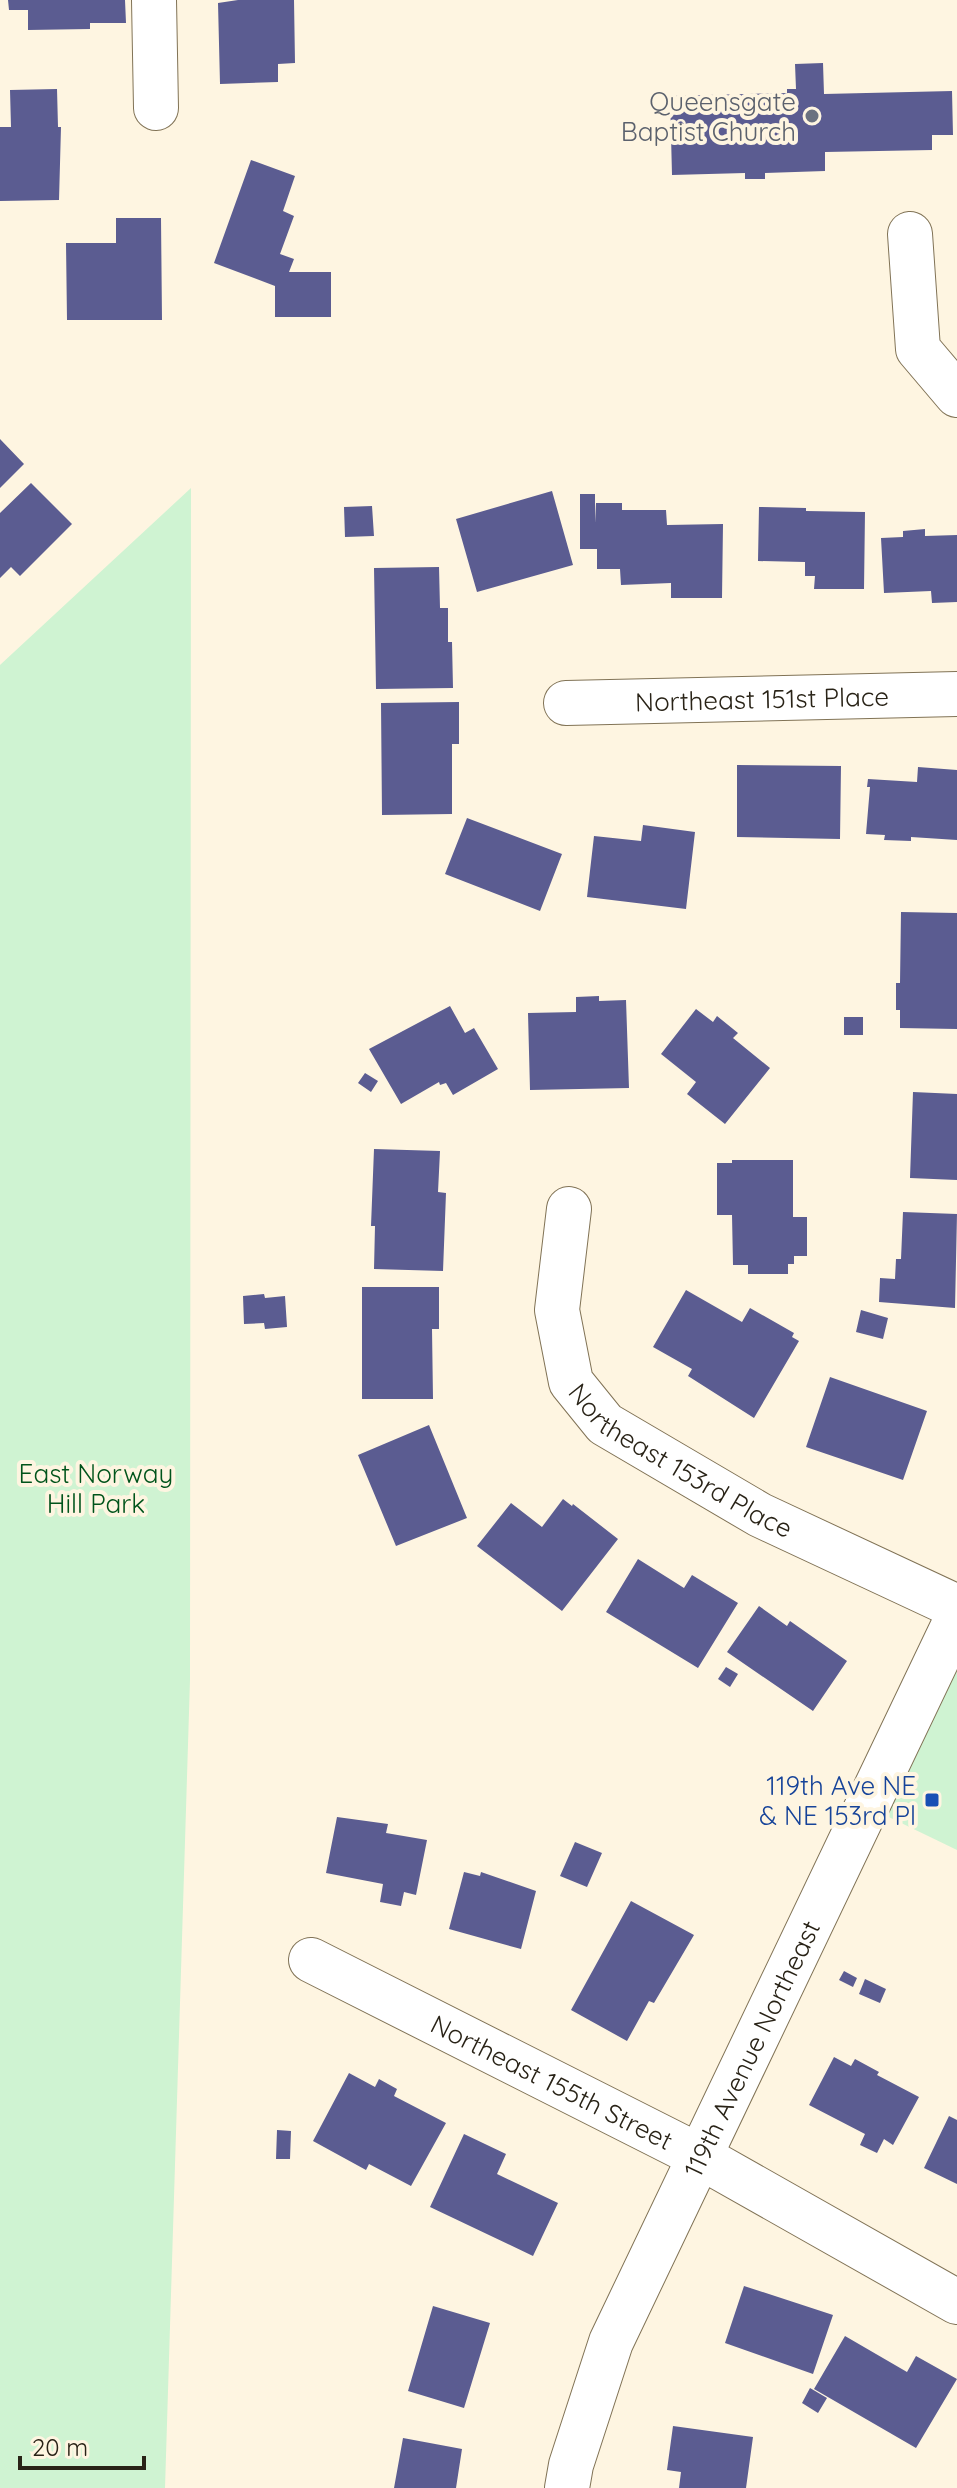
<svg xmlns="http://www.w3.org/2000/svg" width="957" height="2488" viewBox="0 0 957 2488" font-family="Quicksand,sans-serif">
  <rect width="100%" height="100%" fill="#fef5e1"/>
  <path fill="#cff3d2" d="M 191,488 L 190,1680 L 165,2488 L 0,2488 L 0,665 Z
    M 957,1618 L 957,1850 L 866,1806 Z"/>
  <path fill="#5b5c91" d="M 8,0 L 125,0 L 126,23 L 90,23 L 90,29 L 28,30 L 28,10 L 9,10 Z
    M 238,0 L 294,0 L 295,63 L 278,64 L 278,82 L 220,84 L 218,3 Z
    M 823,63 L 824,94 L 952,91 L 953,135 L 932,135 L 932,150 L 825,152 L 825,171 L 765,173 L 765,179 L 745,179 L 745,173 L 672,175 L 670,96 L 787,93 L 787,89 L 796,89 L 795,64 Z
    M 57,89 L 58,127 L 61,127 L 59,200 L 0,201 L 0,127 L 11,127 L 10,90 Z
    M 251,160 L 295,176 L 283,211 L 294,216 L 280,254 L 294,259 L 289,272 L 331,272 L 331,317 L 275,317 L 275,286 L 214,263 Z
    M 116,218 L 161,218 L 162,320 L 67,320 L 66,243 L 116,243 Z
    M 0,439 L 24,464 L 0,488 Z
    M 31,483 L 72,524 L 20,576 L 11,567 L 0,578 L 0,513 Z
    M 552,491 L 573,565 L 477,592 L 456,519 Z
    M 580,494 L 595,494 L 595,523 L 596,503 L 622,503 L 622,510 L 666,510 L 667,525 L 723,524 L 722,598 L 671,598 L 671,583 L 621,585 L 620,569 L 597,569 L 597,549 L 580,549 Z
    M 372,506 L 374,536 L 345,537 L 344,507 Z
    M 759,507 L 806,508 L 806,511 L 865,512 L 864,589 L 814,589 L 815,576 L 805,576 L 805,562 L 758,561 Z
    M 925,529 L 925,536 L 957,535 L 957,602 L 932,603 L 931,591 L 884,593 L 881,538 L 903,537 L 903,531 Z
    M 439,567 L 440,608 L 448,608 L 448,642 L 452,642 L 453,688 L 376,689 L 374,568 Z
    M 459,702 L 459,744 L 452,744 L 452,814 L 382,815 L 381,703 Z
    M 737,765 L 841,766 L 840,839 L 737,837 Z
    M 918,767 L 957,770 L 957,840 L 911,837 L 911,841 L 884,840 L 885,835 L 866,834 L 870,787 L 867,787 L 868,779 L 917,782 Z
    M 467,818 L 562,854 L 540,911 L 445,874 Z
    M 643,825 L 695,832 L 686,909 L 587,897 L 594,836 L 641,841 Z
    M 901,912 L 957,913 L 957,1029 L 900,1028 L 900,1010 L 896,1010 L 896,983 L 900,983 Z
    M 599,996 L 599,1001 L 626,1000 L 629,1088 L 530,1090 L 528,1013 L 576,1012 L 576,997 Z
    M 450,1006 L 465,1033 L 474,1028 L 498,1069 L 453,1095 L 446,1083 L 440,1085 L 439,1082 L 401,1104 L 369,1049 Z
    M 696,1009 L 713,1022 L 717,1016 L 738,1033 L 733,1038 L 770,1068 L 725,1124 L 687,1094 L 696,1082 L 661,1054 Z
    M 844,1017 L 863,1017 L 863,1035 L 844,1035 Z
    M 365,1073 L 378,1081 L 371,1092 L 358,1083 Z
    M 913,1092 L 957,1094 L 957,1180 L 910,1178 Z
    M 374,1149 L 440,1151 L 438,1192 L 446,1193 L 443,1271 L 374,1269 L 375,1226 L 371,1226 Z
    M 732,1160 L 793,1160 L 793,1217 L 807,1217 L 807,1256 L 794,1256 L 794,1264 L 788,1264 L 788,1274 L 748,1274 L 748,1265 L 733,1265 L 732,1215 L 717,1215 L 717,1163 L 732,1163 Z
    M 903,1212 L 957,1214 L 955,1308 L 879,1302 L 880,1278 L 895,1279 L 896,1259 L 901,1259 Z
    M 362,1287 L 439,1287 L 439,1329 L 432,1329 L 433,1399 L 362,1399 Z
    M 686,1290 L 742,1322 L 750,1308 L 794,1333 L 792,1337 L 799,1341 L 754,1418 L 688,1376 L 692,1369 L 653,1347 Z
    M 264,1294 L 265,1298 L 285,1296 L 287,1327 L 265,1329 L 264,1323 L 244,1324 L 243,1296 Z
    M 861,1310 L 888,1318 L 883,1339 L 856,1332 Z
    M 830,1377 L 927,1411 L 903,1480 L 806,1447 Z
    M 429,1425 L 467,1518 L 396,1546 L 358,1455 Z
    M 563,1499 L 572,1506 L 573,1504 L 618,1539 L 562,1611 L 477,1546 L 511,1503 L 542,1527 Z
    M 638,1559 L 684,1588 L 692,1575 L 738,1603 L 698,1668 L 606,1612 Z
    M 759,1606 L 787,1626 L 790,1621 L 847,1661 L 813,1711 L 727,1652 Z
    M 726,1667 L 738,1674 L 730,1687 L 718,1679 Z
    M 337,1817 L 388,1824 L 386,1833 L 427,1840 L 416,1895 L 404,1892 L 401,1906 L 380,1902 L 383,1884 L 326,1873 Z
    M 575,1842 L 602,1853 L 587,1887 L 560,1876 Z
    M 464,1872 L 480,1876 L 481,1872 L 536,1891 L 521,1949 L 449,1929 Z
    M 631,1901 L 694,1935 L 654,2003 L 649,2001 L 627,2041 L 571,2010 Z
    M 844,1971 L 857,1978 L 853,1987 L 839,1980 Z
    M 865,1979 L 886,1989 L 880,2003 L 859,1994 Z
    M 834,2057 L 851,2066 L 855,2059 L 879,2072 L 877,2075 L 919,2097 L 893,2145 L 884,2139 L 877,2153 L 860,2145 L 865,2134 L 809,2105 Z
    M 349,2073 L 375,2087 L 379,2079 L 397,2089 L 394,2096 L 446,2123 L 411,2186 L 369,2164 L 366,2170 L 313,2141 Z
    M 949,2116 L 957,2120 L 957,2184 L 924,2168 Z
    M 277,2130 L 291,2131 L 290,2159 L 276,2159 Z
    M 464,2134 L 506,2154 L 497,2174 L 558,2203 L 533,2256 L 430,2207 Z
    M 744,2286 L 833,2315 L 813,2374 L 725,2343 Z
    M 433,2306 L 490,2323 L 464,2408 L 408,2391 Z
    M 845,2336 L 907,2372 L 916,2356 L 957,2379 L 916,2448 L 814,2389 Z
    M 810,2388 L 827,2398 L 818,2413 L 802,2403 Z
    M 673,2426 L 753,2437 L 746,2488 L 679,2488 L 681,2472 L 667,2470 Z
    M 403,2438 L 462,2449 L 456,2488 L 394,2488 Z"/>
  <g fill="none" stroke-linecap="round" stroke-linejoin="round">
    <g stroke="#817356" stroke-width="46">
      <g id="minor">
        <path d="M 154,0 L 156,108"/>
        <path d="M 910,234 L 918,349 L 957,395"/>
        <path id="s1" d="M 566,703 L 957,694"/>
        <path id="s2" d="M 569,1209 L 557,1310 L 571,1382 L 605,1424 L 760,1515 L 957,1607"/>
        <path id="s3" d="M 311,1960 L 699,2156 L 957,2302"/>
        <path id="s4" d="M 567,2488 L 571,2465 L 611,2342 L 957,1618"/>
      </g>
    </g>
    <use href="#minor" stroke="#fff" stroke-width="44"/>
  </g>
  <circle fill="#6b7280" stroke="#fef5e1" stroke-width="3" cx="812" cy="116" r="8"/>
  <rect fill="#1a4fb4" stroke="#fef5e1" stroke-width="3" x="924" y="1792" width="16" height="16" rx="4"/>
  <g text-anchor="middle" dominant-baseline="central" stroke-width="8" stroke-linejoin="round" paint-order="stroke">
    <g font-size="26" fill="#5b616d" stroke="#fef5e1" text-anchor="end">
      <text x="796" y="101">Queensgate<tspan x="796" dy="30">Baptist Church</tspan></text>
    </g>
    <g font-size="26" fill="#292317" stroke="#fef5e1">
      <text stroke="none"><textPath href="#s1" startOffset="196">Northeast 151st Place</textPath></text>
      <text stroke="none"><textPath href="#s2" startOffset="312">Northeast 153rd Place</textPath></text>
      <text stroke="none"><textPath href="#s4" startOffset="478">119th Avenue Northeast</textPath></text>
      <text stroke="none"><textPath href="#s3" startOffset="270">Northeast 155th Street</textPath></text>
    </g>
    <g font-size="26" fill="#00541b" stroke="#fef5e1">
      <text x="96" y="1473">East Norway<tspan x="96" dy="30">Hill Park</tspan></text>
    </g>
    <g font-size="26" fill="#164399" stroke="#fef5e1" text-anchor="end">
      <text x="916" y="1785">119th Ave NE<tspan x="916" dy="30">&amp; NE 153rd Pl</tspan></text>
    </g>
  </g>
  <path d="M20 2456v12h124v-12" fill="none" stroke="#292317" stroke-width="4"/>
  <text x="32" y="2456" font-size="24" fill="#292317" stroke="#fef5e1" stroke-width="6" paint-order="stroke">20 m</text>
</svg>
